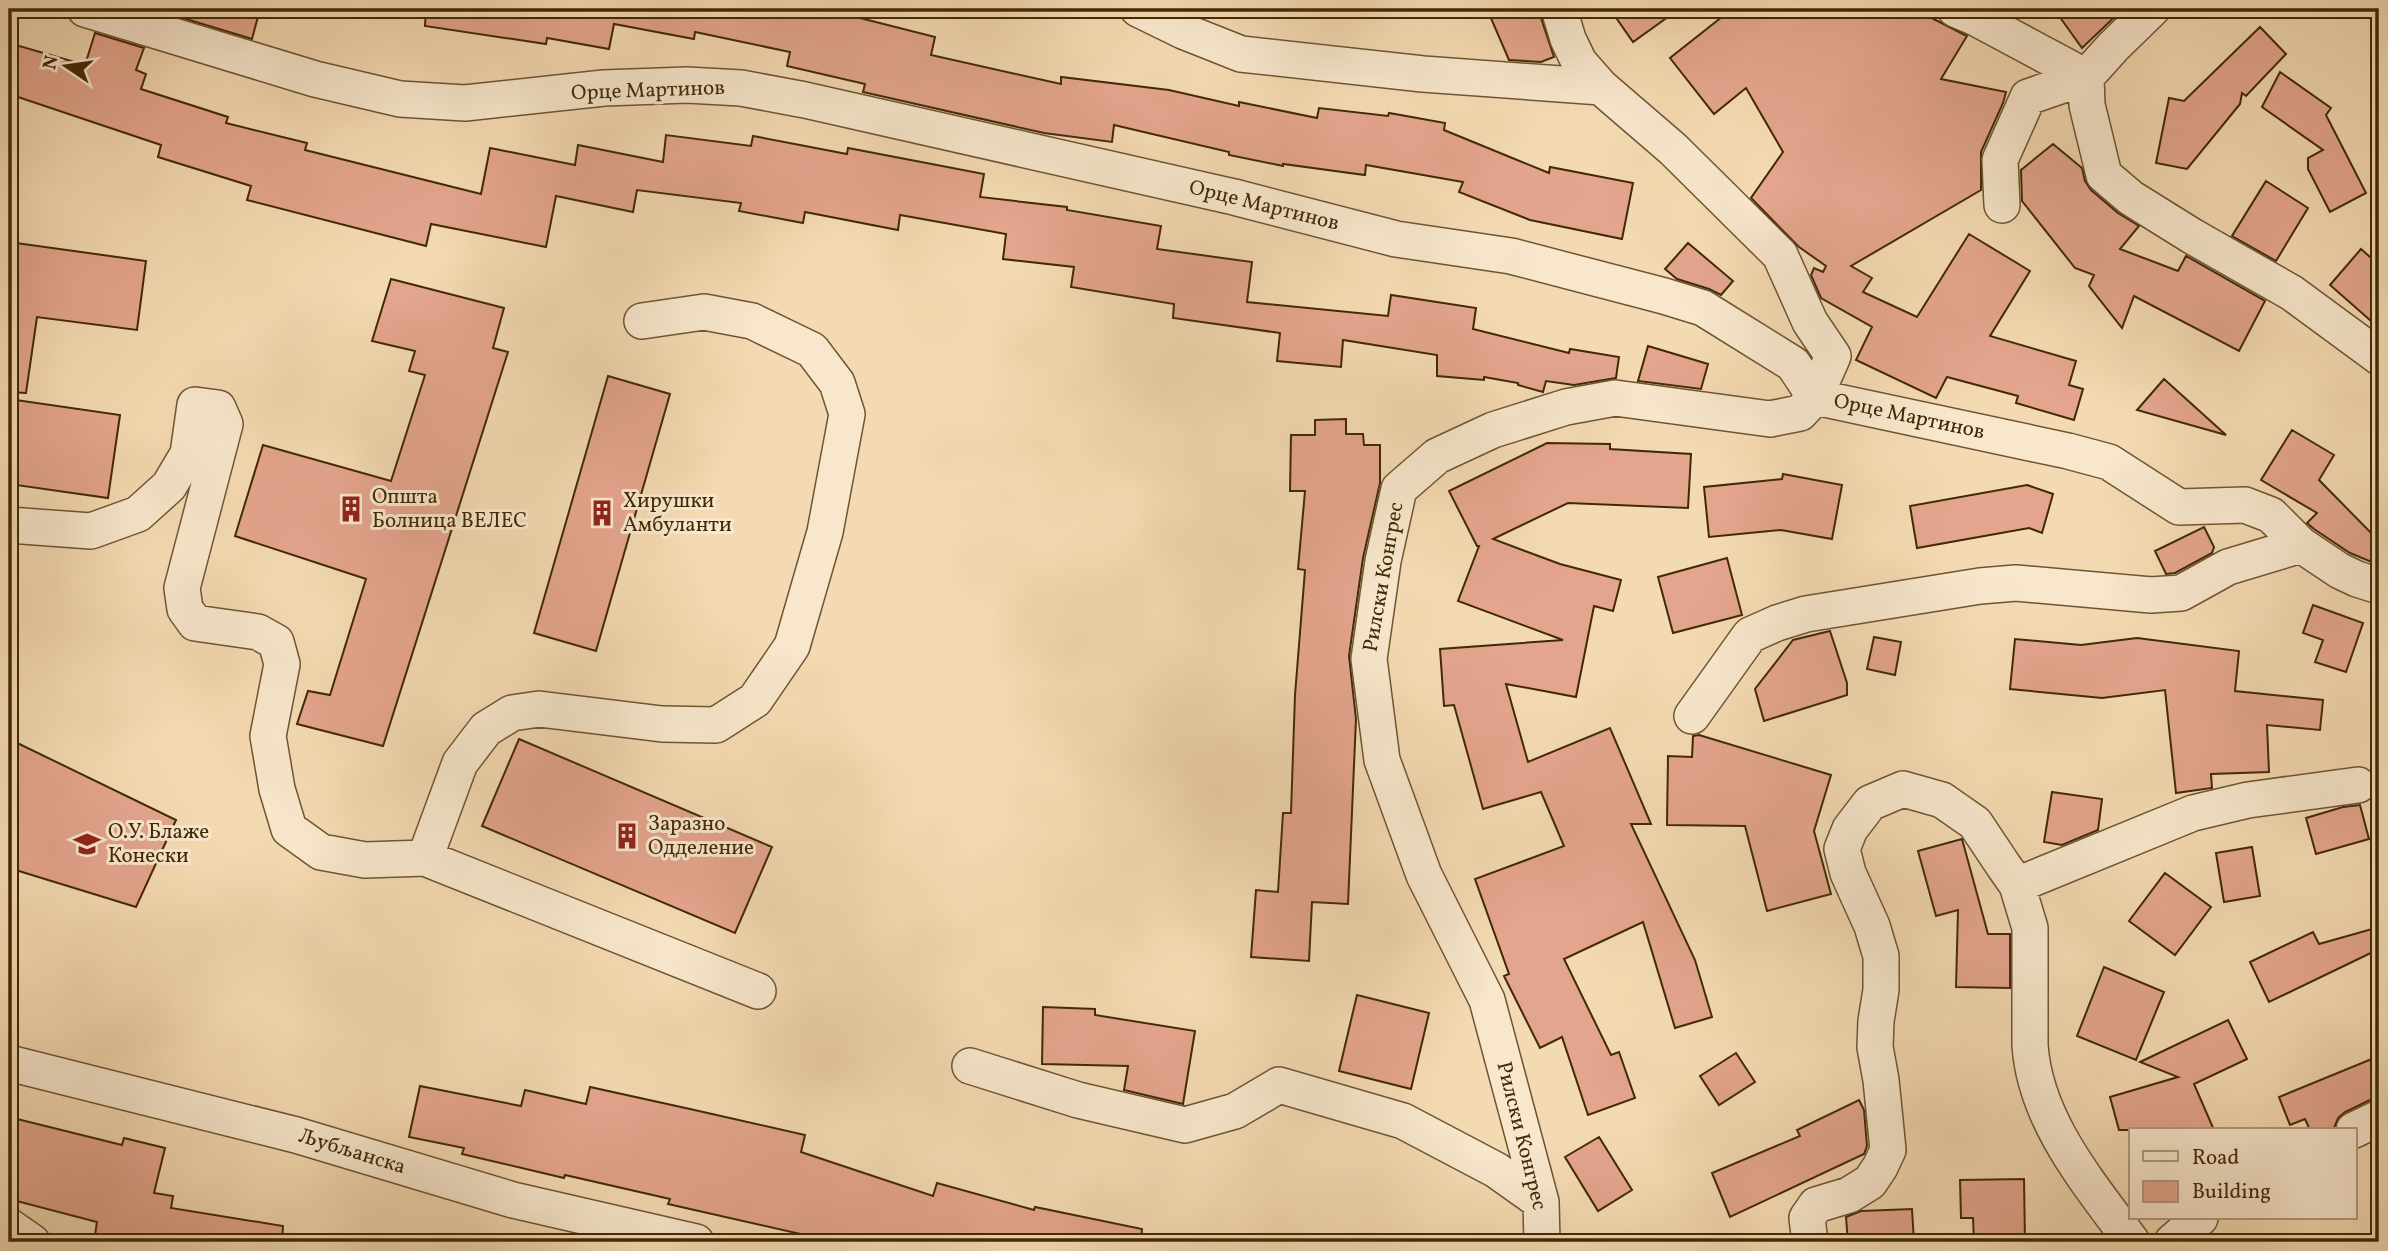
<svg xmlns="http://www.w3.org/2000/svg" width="2388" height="1251" viewBox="0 0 2388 1251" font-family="Vollkorn,serif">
  <rect width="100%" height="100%" fill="#f4dab2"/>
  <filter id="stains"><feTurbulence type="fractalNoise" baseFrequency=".00286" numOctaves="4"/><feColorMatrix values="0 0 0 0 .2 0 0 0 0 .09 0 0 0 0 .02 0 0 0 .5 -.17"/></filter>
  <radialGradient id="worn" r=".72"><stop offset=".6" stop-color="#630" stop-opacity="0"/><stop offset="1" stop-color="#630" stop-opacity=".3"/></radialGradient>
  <path fill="#e4a58e" stroke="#412906" stroke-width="2" d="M 153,9 L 260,9 L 252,39 Z
    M 426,9 L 862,9 L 860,18 L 935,37 L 931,55 L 1061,84 L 1061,77 L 1169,90 L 1239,106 L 1239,102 L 1317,118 L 1319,108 L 1388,116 L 1389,113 L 1445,123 L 1444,130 L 1549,173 L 1550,167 L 1633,183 L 1622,239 L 1530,220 L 1459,192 L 1463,182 L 1366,165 L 1365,175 L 1283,164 L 1283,166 L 1229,155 L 1229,152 L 1114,125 L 1112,142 L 1044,133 L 863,92 L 865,84 L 787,66 L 790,52 L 695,32 L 694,39 L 614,24 L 609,49 L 547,38 L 546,44 L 425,26 Z
    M 1487,9 L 1538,9 L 1554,57 L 1541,62 L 1509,60 Z
    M 1610,9 L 1679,9 L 1633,42 Z
    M 1732,9 L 1914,9 L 1967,36 L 1941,79 L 2006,92 L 2003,103 L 1981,152 L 1981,190 L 1851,266 L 1872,278 L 1863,292 L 1917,317 L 1969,234 L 2030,271 L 1990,336 L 2076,361 L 2069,385 L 2083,389 L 2074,420 L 2016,403 L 2018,396 L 1947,377 L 1936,398 L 1856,360 L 1872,327 L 1821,298 L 1811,275 L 1814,268 L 1823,272 L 1826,266 L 1799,247 L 1751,198 L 1783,152 L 1746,88 L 1714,114 L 1670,58 Z
    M 2054,9 L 2123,9 L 2082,48 Z
    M 2260,27 L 2286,54 L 2246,96 L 2242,93 L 2240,104 L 2187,169 L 2156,163 L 2169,98 L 2184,101 Z
    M 95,33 L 144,48 L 136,70 L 146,74 L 141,89 L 228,117 L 226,123 L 307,143 L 305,150 L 481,194 L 490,148 L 575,165 L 578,145 L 663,162 L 666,135 L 751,146 L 753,136 L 847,154 L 848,148 L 984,174 L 980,197 L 1067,207 L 1067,210 L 1161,226 L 1157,249 L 1252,262 L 1247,302 L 1388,316 L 1391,295 L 1476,308 L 1473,329 L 1569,353 L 1570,349 L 1619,357 L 1616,378 L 1574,385 L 1546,381 L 1543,392 L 1518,385 L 1518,383 L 1484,377 L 1484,380 L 1437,376 L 1437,355 L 1343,340 L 1341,367 L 1277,361 L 1280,333 L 1173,318 L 1174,304 L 1071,287 L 1074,267 L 1003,259 L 1006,234 L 900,215 L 898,230 L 805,212 L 803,223 L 739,211 L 741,203 L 637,190 L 633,212 L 556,196 L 546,247 L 431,224 L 426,246 L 247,200 L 251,186 L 158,157 L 161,145 L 9,94 L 9,43 L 85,65 Z
    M 2280,72 L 2331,108 L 2326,115 L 2366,193 L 2330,212 L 2308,169 L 2308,158 L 2323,150 L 2262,107 Z
    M 2053,144 L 2082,168 L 2085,181 L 2091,190 L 2118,213 L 2139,226 L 2120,249 L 2178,271 L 2186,256 L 2265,301 L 2239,351 L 2134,296 L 2122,328 L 2089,286 L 2094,275 L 2075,268 L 2022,201 L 2021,170 Z
    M 2266,181 L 2308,208 L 2276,261 L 2232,236 Z
    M 9,242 L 146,261 L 137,330 L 37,317 L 26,393 L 9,392 Z
    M 1688,243 L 1733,281 L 1721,295 L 1709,289 L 1677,279 L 1665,269 Z
    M 2361,249 L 2379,265 L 2379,328 L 2330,285 Z
    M 391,279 L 504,308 L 493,348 L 508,352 L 383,746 L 297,724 L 308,691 L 330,695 L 366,579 L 235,536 L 263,445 L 391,481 L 425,375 L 409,371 L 415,351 L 372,341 Z
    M 1648,346 L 1708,364 L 1701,389 L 1638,381 Z
    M 608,376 L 670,394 L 596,651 L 534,633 Z
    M 2164,379 L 2226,435 L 2137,410 Z
    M 9,399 L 120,415 L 108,498 L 9,484 Z
    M 1346,419 L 1346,434 L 1363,434 L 1364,445 L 1380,445 L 1380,483 L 1363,558 L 1349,656 L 1356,719 L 1348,904 L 1312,902 L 1309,961 L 1251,957 L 1256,890 L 1278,892 L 1283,813 L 1291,813 L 1295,695 L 1305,570 L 1298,569 L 1305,491 L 1290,491 L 1291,435 L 1315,435 L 1315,420 Z
    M 2292,430 L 2334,455 L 2319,480 L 2379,541 L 2379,565 L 2350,553 L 2314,529 L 2307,523 L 2317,513 L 2261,480 Z
    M 1547,443 L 1610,444 L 1610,449 L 1691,454 L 1688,508 L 1568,503 L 1493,539 L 1560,564 L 1621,580 L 1613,611 L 1594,606 L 1576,697 L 1506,684 L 1528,762 L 1610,728 L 1651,824 L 1631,824 L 1695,960 L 1712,1017 L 1675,1028 L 1643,922 L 1564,959 L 1611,1055 L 1619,1052 L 1635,1098 L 1588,1115 L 1562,1037 L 1540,1048 L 1504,976 L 1509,974 L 1475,879 L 1564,846 L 1541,792 L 1483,809 L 1454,705 L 1444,706 L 1440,649 L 1563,640 L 1458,601 L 1479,546 L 1477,546 L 1449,491 Z
    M 1783,474 L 1842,485 L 1832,539 L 1781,530 L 1709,537 L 1704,487 L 1782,479 Z
    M 2027,485 L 2053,494 L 2042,533 L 2029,528 L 1917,548 L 1910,506 Z
    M 2204,527 L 2214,547 L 2212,553 L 2175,573 L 2166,574 L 2155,551 Z
    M 1727,558 L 1742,615 L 1673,633 L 1658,577 Z
    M 2313,605 L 2363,623 L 2346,672 L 2315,662 L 2323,640 L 2303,633 Z
    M 1830,631 L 1847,683 L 1847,695 L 1764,721 L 1755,689 L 1793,640 Z
    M 1874,637 L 1901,642 L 1895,675 L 1867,669 Z
    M 2137,638 L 2239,651 L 2235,691 L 2323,700 L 2320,730 L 2267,725 L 2269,772 L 2211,774 L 2212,788 L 2176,793 L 2165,690 L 2102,698 L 2010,689 L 2015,639 L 2081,645 Z
    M 1699,735 L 1831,775 L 1814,831 L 1831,894 L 1767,911 L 1745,826 L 1667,825 L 1668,756 L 1692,757 L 1693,736 Z
    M 9,739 L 176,820 L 136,907 L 9,868 Z
    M 519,739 L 772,847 L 735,933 L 482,826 Z
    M 2052,792 L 2102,799 L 2098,830 L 2062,845 L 2044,842 Z
    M 2360,805 L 2369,839 L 2316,854 L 2306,818 L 2343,807 Z
    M 1962,839 L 1988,934 L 2010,934 L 2010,988 L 1956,987 L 1958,910 L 1936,916 L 1918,851 Z
    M 2252,847 L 2260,896 L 2224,902 L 2216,853 Z
    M 2165,873 L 2211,907 L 2175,955 L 2129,921 Z
    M 2379,927 L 2379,949 L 2269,1002 L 2250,962 L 2313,932 L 2319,944 Z
    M 2104,967 L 2164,992 L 2136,1060 L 2077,1036 Z
    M 1357,995 L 1429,1013 L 1411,1089 L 1339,1071 Z
    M 1043,1007 L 1095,1009 L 1095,1015 L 1195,1031 L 1183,1104 L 1124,1090 L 1128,1066 L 1042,1064 Z
    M 2228,1020 L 2247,1059 L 2194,1084 L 2214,1130 L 2119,1130 L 2110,1097 L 2178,1077 L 2140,1062 Z
    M 1736,1053 L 1755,1082 L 1719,1105 L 1700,1076 Z
    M 2379,1056 L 2379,1098 L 2370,1100 L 2345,1112 L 2338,1118 L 2334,1128 L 2327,1130 L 2310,1130 L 2305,1119 L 2290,1125 L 2279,1097 Z
    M 420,1086 L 521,1106 L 525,1090 L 586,1104 L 590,1087 L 690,1109 L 805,1135 L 801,1152 L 933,1196 L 937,1183 L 1034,1210 L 1035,1207 L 1142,1229 L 1141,1242 L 816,1242 L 818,1238 L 668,1204 L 670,1199 L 565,1175 L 564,1178 L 462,1154 L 464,1148 L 409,1137 Z
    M 1859,1100 L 1864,1110 L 1867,1146 L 1864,1154 L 1730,1217 L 1712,1173 L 1800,1136 L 1797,1130 Z
    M 9,1117 L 122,1145 L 124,1138 L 165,1148 L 154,1193 L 173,1196 L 171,1208 L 283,1226 L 282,1242 L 94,1242 L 97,1222 L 9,1199 Z
    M 1599,1137 L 1632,1190 L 1598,1211 L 1565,1157 Z
    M 2024,1179 L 2025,1242 L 1974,1242 L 1973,1218 L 1961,1218 L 1960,1180 Z
    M 1912,1209 L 1914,1242 L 1848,1242 L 1846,1217 L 1861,1211 Z"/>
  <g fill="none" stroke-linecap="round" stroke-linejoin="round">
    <g stroke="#6e5531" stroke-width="38">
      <path id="street" d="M 85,9 L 315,79 L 400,99 L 465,103 L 604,88 L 687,85 L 741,88 L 805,100 L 1234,197 L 1396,239 L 1511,256 L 1664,296 L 1703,308 L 1793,364 L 1815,397 L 2068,451 L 2109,462 L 2179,507 L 2245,505 L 2271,515 L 2301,545 L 2340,571 L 2357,579 L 2379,586
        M 1138,9 L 1183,31 L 1241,54 L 1423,74 L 1601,87
        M 1955,9 L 1974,17 L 2086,77 L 2087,105 L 2104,175 L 2131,198 L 2192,236 L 2292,293 L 2379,357
        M 2002,205 L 2000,160 L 2028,97 L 2086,77 L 2113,47 L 2152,9
        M 9,525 L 91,531 L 138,514 L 169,486 L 188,454 L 195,405 L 218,408 L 225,424 L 182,588 L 185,609 L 195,623 L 258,632 L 276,642 L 282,664 L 268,736 L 277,789 L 289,829 L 321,852 L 365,860 L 425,858 L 758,991
        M 1692,716 L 1750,635 L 1777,623 L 1806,614 L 1980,586 L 2016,583 L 2151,595 L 2181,593 L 2228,567 L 2301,545
        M 425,858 L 460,763 L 486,729 L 512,713 L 539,709 L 662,724 L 716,725 L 755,700 L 792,646 L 825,532 L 847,414 L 837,383 L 812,350 L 752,321 L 704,312 L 642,321
        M 2017,885 L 2193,813 L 2248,800 L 2358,785
        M 9,1063 L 296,1135 L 513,1200 L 696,1242
        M 970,1066 L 1078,1100 L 1185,1125 L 1235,1111 L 1279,1085 L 1403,1121 L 1496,1170 L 1541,1202
        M 2354,1130 L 2379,1118
        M 9,1226 L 32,1242
        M 1542,1242 L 1541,1202 L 1487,1000 L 1424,875 L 1382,760 L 1369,659 L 1383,561 L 1399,489 L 1437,456 L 1493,430 L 1566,407 L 1615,398 L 1770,419 L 1800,413 L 1815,397 L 1833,356 L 1810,322 L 1780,255 L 1673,149 L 1601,87 L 1579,62 L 1568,39 L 1559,9
        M 1810,1242 L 1807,1218 L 1816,1205 L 1849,1195 L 1870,1182 L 1880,1167 L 1888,1150 L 1881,1080 L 1875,1047 L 1876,1021 L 1881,990 L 1881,956 L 1872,926 L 1848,873 L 1842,849 L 1850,829 L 1870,803 L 1903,789 L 1942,800 L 1975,823 L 2003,865 L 2017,885 L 2030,928 L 2030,1045 C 2035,1121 2089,1183 2132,1242
        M 2172,1242 L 2200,1218"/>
    </g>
    <use href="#street" stroke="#f8e7cd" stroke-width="35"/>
  </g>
  <defs>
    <g id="building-bare" transform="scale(2.1)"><path d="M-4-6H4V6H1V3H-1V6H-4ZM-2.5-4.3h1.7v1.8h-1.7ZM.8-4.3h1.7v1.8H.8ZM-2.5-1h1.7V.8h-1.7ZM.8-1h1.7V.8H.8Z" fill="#8f2418" stroke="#f8e7cd" stroke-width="2.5" paint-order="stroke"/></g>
    <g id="school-bare" transform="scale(2.1)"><path d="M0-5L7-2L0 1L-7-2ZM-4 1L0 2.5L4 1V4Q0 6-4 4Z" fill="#8f2418" stroke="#f8e7cd" stroke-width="2.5" paint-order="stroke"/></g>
  </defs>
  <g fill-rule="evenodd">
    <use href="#building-bare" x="351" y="509"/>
    <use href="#building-bare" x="602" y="513"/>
    <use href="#building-bare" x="627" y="836"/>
    <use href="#school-bare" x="87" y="844"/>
  </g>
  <g text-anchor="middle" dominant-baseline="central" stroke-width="6" stroke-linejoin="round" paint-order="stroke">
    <g font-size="21" fill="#412906" stroke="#f8e7cd">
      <text transform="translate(648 91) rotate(-2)">Орце Мартинов</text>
      <text transform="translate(1264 206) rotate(14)">Орце Мартинов</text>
      <text transform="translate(1909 417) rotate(12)">Орце Мартинов</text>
      <text transform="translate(1384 577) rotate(-80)">Рилски Конгрес</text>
      <text transform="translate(1521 1136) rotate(76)">Рилски Конгрес</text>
      <text transform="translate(352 1152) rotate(17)">Љубљанска</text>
    </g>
    <g font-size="21" fill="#412906" stroke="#f8e7cd" text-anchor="start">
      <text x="372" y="497">Општа<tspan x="372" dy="24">Болница ВЕЛЕС</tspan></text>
      <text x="623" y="501">Хирушки<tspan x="623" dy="24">Амбуланти</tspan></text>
      <text x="648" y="824">Заразно<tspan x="648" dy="24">Одделение</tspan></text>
      <text x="108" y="832">О.У. Блаже<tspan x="108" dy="24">Конески</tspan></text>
    </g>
  </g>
  <rect width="2388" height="1251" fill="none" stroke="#f4dab2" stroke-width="35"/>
  <rect x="10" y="10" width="2367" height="1230" fill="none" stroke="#412906" stroke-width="3.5"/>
  <rect x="18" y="18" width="2353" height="1216" fill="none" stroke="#412906" stroke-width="2"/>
  <rect x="2129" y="1128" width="228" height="91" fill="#f8e7cd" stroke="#af9b7d" stroke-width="2"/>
  <rect x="2143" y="1151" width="35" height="10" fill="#f8e7cd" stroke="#af9b7d" stroke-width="2"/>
  <text x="2192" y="1164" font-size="21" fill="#412906">Road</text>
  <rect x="2143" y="1181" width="35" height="21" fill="#e4a58e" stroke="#af9b7d" stroke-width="2"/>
  <text x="2192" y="1198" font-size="21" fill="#412906">Building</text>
  <g transform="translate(66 66) rotate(283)" stroke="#f8e7cd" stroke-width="5" paint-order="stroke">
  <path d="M0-5L12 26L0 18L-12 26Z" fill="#412906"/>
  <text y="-10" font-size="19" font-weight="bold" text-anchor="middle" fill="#412906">N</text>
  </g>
  <rect width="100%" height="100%" filter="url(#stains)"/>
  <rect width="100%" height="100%" fill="url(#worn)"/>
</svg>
